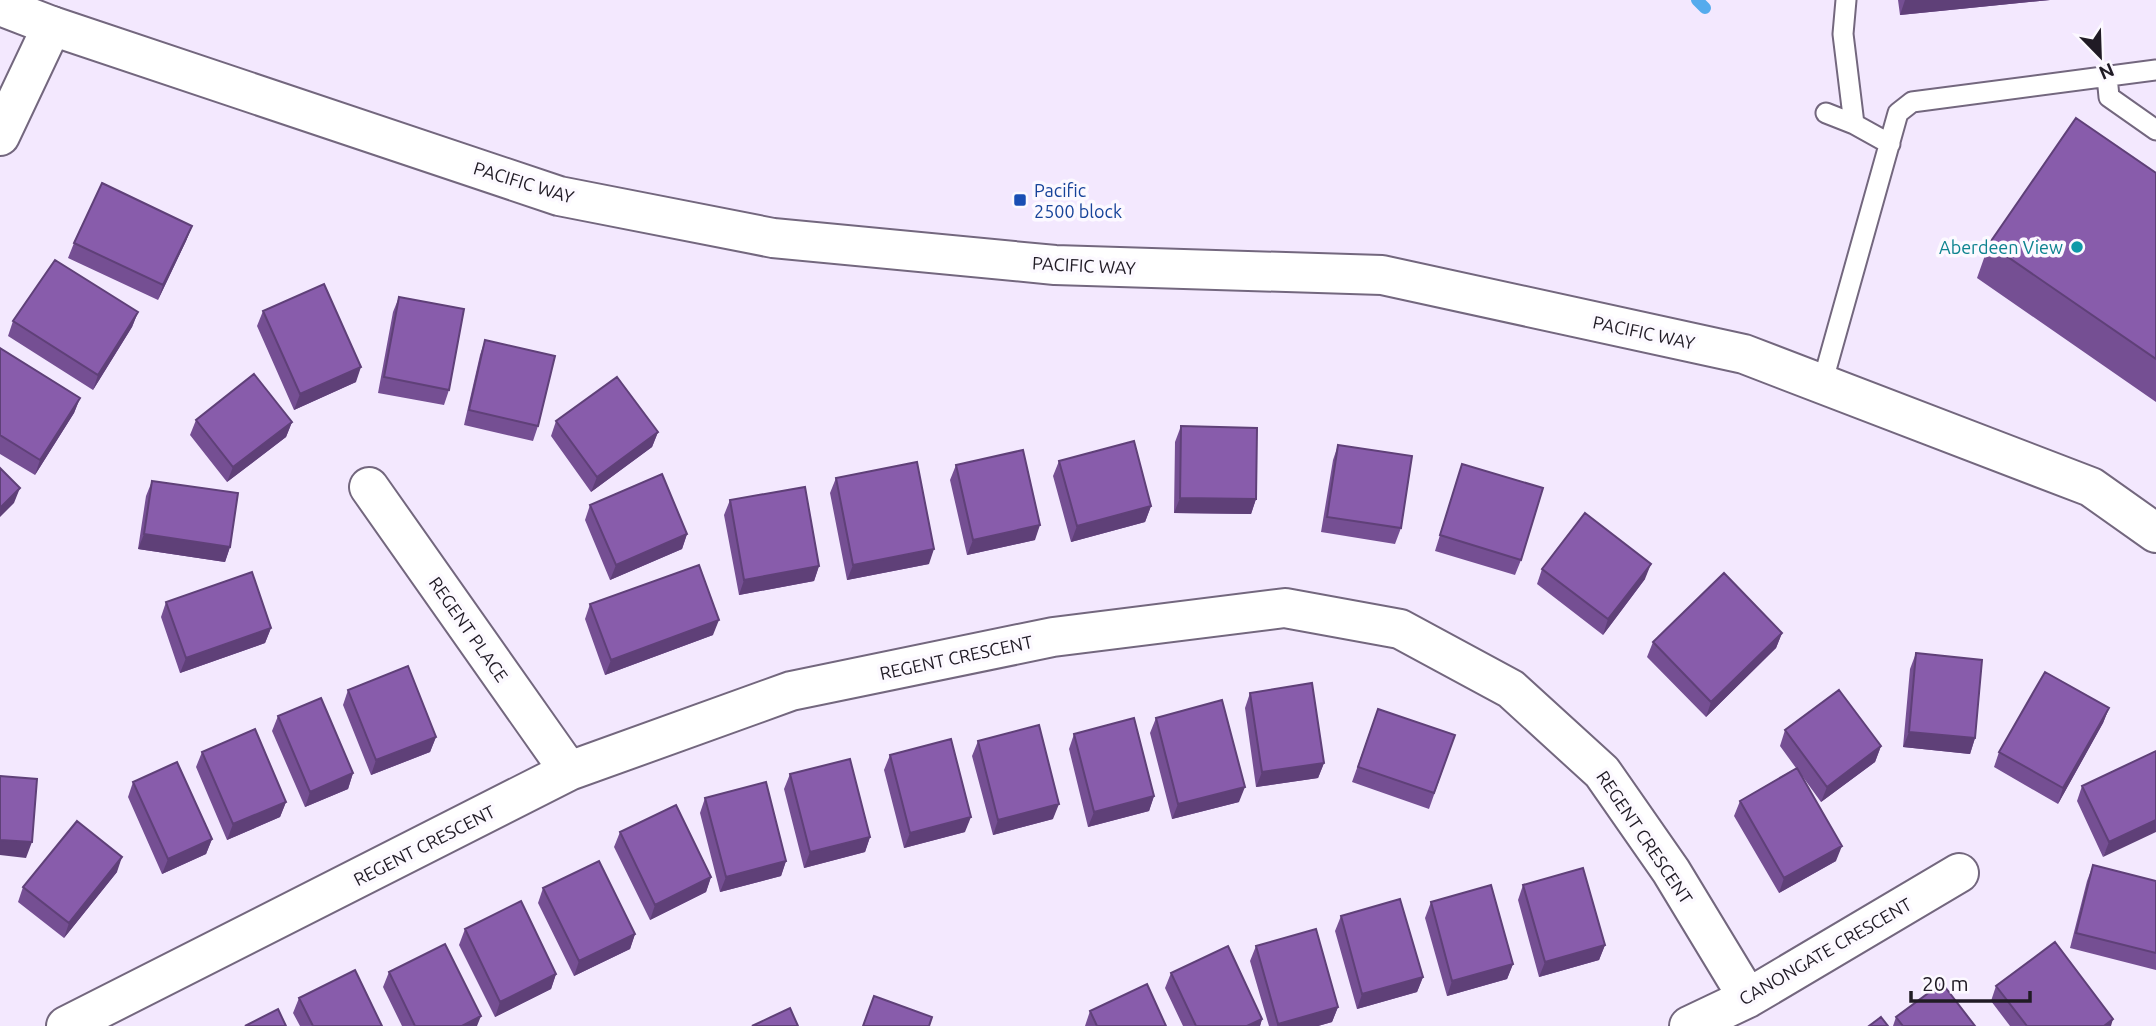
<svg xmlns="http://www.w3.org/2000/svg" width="2156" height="1026" viewBox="0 0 2156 1026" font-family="Ubuntu,sans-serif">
  <rect width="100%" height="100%" fill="#f3e8fe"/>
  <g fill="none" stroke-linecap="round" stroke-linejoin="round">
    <path stroke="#55abed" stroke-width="12" d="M 1697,0 L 1705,8"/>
    <g stroke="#73677e" stroke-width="23">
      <path id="lane" d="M 1846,0 L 1843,34 L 1854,124
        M 2107,76 L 2109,97 L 2156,130
        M 1826,113 L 1854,124 L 1890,144
        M 1822,384 L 1898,113 L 1912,102 L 2156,70"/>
    </g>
    <g stroke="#73677e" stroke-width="42">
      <path id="street" d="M 0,6 L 52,26 L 0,136
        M 369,487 L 569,771
        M 66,1026 L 569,771 L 791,691 L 1053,637 L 1285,608 L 1400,629 L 1511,689 L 1602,772 L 1671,871 L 1748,998
        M 1689,1026 L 1748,998 L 1959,873"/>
    </g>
    <g stroke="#73677e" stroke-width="42">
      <path id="secondary" d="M 52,26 L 559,196 L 773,238 L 1055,265 L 1382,275 L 1744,354 L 2091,487 L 2156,533"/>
    </g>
    <use href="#lane" stroke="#fff" stroke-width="19"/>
    <use href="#street" stroke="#fff" stroke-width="38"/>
    <use href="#secondary" stroke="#fff" stroke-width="38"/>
  </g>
  <path fill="#754f93" d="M 1898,0 L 2050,0 L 1900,15 Z
    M 2156,173 L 2156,402 L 1977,278 L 1989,244 Z
    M 192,226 L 186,241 L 158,300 L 68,258 L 74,243 Z
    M 399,297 L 449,390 L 444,405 L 378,393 L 393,312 Z
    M 263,311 L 356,382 L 294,410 L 257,326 Z
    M 138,312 L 132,327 L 93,390 L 8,336 L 13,321 Z
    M 485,340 L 538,426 L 533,441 L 464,425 L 480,355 Z
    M 0,348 L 80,398 L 74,413 L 35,475 L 0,454 Z
    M 196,420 L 292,422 L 286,437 L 227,482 L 190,435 Z
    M 556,421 L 658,432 L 652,447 L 591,492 L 551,436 Z
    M 1181,426 L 1256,499 L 1251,514 L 1174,513 L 1175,442 Z
    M 1338,445 L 1401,528 L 1395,544 L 1321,532 L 1333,460 Z
    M 1059,461 L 1151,506 L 1145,522 L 1071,542 L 1053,476 Z
    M 1462,464 L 1521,560 L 1515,575 L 1435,551 Z
    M 956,465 L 1035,540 L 967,555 L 950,480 Z
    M 836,478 L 929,564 L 847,580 L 830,493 Z
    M 152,481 L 230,547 L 225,562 L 138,549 L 146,496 Z
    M 730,500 L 819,566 L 814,581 L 739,595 L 724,515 Z
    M 590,505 L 687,534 L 682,549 L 610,580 L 585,520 Z
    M 1542,569 L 1645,579 L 1603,635 L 1537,584 Z
    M 166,602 L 271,628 L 265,643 L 180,673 L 161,617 Z
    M 590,604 L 713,635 L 605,675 L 585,619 Z
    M 1782,633 L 1776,648 L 1706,717 L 1647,657 L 1653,642 Z
    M 1916,653 L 1975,738 L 1970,754 L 1903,747 L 1910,669 Z
    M 348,690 L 436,737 L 430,752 L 371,775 L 343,705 Z
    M 1250,693 L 1324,763 L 1318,778 L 1256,787 L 1245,708 Z
    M 2109,708 L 2103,723 L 2058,804 L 1994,767 L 1999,752 Z
    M 1378,709 L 1455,735 L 1429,809 L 1352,782 Z
    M 278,716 L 353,773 L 348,789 L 305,807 L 272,731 Z
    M 1156,718 L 1239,802 L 1172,819 L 1150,733 Z
    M 1785,730 L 1881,746 L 1875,762 L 1821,802 L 1800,773 L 1836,861 L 1779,893 L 1734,816 L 1740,801 L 1796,768 L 1780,746 Z
    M 1074,734 L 1154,796 L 1149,811 L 1088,827 L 1069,749 Z
    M 978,741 L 1053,819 L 993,835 L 972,756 Z
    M 2156,751 L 2103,857 L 2077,801 L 2082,786 Z
    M 202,752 L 286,802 L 280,817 L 227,840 L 196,767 Z
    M 890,755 L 965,832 L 904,848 L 884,770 Z
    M 790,774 L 870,837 L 865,852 L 804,868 L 784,789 Z
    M 133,782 L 212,839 L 206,854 L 162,874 L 128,797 Z
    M 705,798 L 786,861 L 781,876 L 720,892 L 700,813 Z
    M 620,832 L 711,877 L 706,892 L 650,920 L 614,847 Z
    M 2093,865 L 2156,881 L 2156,970 L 2070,948 L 2087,881 Z
    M 117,872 L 64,938 L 18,902 L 23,887 Z
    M 1523,885 L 1605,945 L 1599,960 L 1539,977 L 1518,900 Z
    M 543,888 L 635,934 L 630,949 L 574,976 L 538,903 Z
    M 1431,902 L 1513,964 L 1507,979 L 1447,996 L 1425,918 Z
    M 1341,916 L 1423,977 L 1417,992 L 1357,1009 L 1335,931 Z
    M 465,929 L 556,974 L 551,989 L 495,1017 L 459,945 Z
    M 1256,946 L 1338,1007 L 1332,1022 L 1318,1026 L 1269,1026 L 1250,961 Z
    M 389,972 L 477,1026 L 402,1026 L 383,987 Z
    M 1171,973 L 1262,1019 L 1260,1026 L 1183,1026 L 1165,988 Z
    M 1996,986 L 2111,1026 L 2010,1026 L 1991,1001 Z
    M 299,998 L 382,1026 L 300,1026 L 293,1013 Z
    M 1090,1011 L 1166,1026 L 1085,1026 Z
    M 1896,1017 L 1975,1026 L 1893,1026 Z"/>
  <path fill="#5f4078" d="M 1905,0 L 2050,0 L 1900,15 Z
    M 192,226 L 186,241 L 158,300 L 163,285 Z
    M 138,312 L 132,327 L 93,390 L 98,375 Z
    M 361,367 L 356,382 L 294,410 L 300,394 Z
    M 80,398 L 74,413 L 35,475 L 40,460 Z
    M 292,422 L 286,437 L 227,482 L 233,467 Z
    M 658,432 L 652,447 L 591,492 L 597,477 Z
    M 20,488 L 14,503 L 0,517 L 0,508 Z
    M 1180,498 L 1256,499 L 1251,514 L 1174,513 Z
    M 1151,506 L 1145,522 L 1071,542 L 1077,526 Z
    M 1040,525 L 1035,540 L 967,555 L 973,540 Z
    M 144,534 L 230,547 L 225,562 L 138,549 Z
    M 687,534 L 682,549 L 610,580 L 616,565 Z
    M 934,549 L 929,564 L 847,580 L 853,565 Z
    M 1651,564 L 1645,579 L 1603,635 L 1608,619 Z
    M 819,566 L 814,581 L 739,595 L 744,580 Z
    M 719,620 L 713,635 L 605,675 L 611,660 Z
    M 271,628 L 265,643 L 180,673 L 186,658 Z
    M 1782,633 L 1776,648 L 1706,717 L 1711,702 Z
    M 2109,708 L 2103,723 L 2058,804 L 2063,788 Z
    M 1909,732 L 1975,738 L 1970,754 L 1903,747 Z
    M 436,737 L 430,752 L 371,775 L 376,760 Z
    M 1881,746 L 1875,762 L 1821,802 L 1827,787 Z
    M 1324,763 L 1318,778 L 1256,787 L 1262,772 Z
    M 353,773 L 348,789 L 305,807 L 310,792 Z
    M 1245,787 L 1239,802 L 1172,819 L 1178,804 Z
    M 1154,796 L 1149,811 L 1088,827 L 1094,812 Z
    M 286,802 L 280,817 L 227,840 L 233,824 Z
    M 1059,804 L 1053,819 L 993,835 L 998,820 Z
    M 971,817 L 965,832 L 904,848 L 910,833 Z
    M 2156,820 L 2156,832 L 2103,857 L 2109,842 Z
    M 870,837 L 865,852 L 804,868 L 810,852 Z
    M 212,839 L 206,854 L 162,874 L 168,859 Z
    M 0,840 L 32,842 L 26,858 L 0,855 Z
    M 1842,846 L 1836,861 L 1779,893 L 1784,878 Z
    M 122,857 L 117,872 L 64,938 L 69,923 Z
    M 786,861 L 781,876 L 720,892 L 726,877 Z
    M 711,877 L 706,892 L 650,920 L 655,905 Z
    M 635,934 L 630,949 L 574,976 L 579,961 Z
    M 1605,945 L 1599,960 L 1539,977 L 1545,962 Z
    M 1513,964 L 1507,979 L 1447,996 L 1452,981 Z
    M 556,974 L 551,989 L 495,1017 L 500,1002 Z
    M 1423,977 L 1417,992 L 1357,1009 L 1362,994 Z
    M 1338,1007 L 1332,1022 L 1318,1026 L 1277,1026 L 1278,1024 Z
    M 481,1016 L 477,1026 L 462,1026 Z
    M 1262,1019 L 1260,1026 L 1247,1026 Z
    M 2113,1019 L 2111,1026 L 2104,1026 Z"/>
  <path fill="#885cab" stroke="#5f4078" stroke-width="2" d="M 2076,118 L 2156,173 L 2156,359 L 1989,244 Z
    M 102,183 L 192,226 L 163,285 L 74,243 Z
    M 55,260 L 138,312 L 98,375 L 13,321 Z
    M 324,284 L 361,367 L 300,394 L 263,311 Z
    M 399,297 L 464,309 L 449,390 L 384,377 Z
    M 485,340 L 555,356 L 538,426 L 469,410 Z
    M 0,348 L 80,398 L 40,460 L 0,435 Z
    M 254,374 L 292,422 L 233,467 L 196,420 Z
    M 617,377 L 658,432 L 597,477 L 556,421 Z
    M 1181,426 L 1257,428 L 1256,499 L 1180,498 Z
    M 1134,441 L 1151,506 L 1077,526 L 1059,461 Z
    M 1338,445 L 1412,456 L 1401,528 L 1327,517 Z
    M 1023,450 L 1040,525 L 973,540 L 956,465 Z
    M 917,462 L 934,549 L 853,565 L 836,478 Z
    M 1462,464 L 1543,488 L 1521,560 L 1440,535 Z
    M 0,468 L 20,488 L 0,508 Z
    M 662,474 L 687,534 L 616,565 L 590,505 Z
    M 152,481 L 238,493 L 230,547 L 144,534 Z
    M 805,487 L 819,566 L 744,580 L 730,500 Z
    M 1585,513 L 1651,564 L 1608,619 L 1542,569 Z
    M 699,565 L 719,620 L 611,660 L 590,604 Z
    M 252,572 L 271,628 L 186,658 L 166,602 Z
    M 1724,573 L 1782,633 L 1711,702 L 1653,642 Z
    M 1916,653 L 1982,660 L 1975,738 L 1909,732 Z
    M 408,666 L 436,737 L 376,760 L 348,690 Z
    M 2045,672 L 2109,708 L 2063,788 L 1999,752 Z
    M 1312,683 L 1324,763 L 1262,772 L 1250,693 Z
    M 1839,690 L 1881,746 L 1827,787 L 1785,730 Z
    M 321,698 L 353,773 L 310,792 L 278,716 Z
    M 1222,700 L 1245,787 L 1178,804 L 1156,718 Z
    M 1378,709 L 1455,735 L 1434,793 L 1358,767 Z
    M 1134,718 L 1154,796 L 1094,812 L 1074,734 Z
    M 1039,725 L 1059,804 L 998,820 L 978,741 Z
    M 255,729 L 286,802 L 233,824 L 202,752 Z
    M 951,739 L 971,817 L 910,833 L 890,755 Z
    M 2156,751 L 2156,820 L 2109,842 L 2082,786 Z
    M 850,759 L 870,837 L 810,852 L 790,774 Z
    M 177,762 L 212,839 L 168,859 L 133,782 Z
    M 1797,768 L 1842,846 L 1784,878 L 1740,801 Z
    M 0,776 L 37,779 L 32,842 L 0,840 Z
    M 766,782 L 786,861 L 726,877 L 705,798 Z
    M 676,805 L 711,877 L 655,905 L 620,832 Z
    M 77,821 L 122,857 L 69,923 L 23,887 Z
    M 599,861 L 635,934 L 579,961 L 543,888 Z
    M 2093,865 L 2156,881 L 2156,953 L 2076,933 Z
    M 1583,868 L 1605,945 L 1545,962 L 1523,885 Z
    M 1491,885 L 1513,964 L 1452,981 L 1431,902 Z
    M 1400,899 L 1423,977 L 1362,994 L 1341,916 Z
    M 521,901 L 556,974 L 500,1002 L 465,929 Z
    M 1316,929 L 1338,1007 L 1278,1024 L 1256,946 Z
    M 2055,942 L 2113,1019 L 2104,1026 L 2027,1026 L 1996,986 Z
    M 445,944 L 481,1016 L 462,1026 L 415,1026 L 389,972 Z
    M 1228,946 L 1262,1019 L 1247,1026 L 1196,1026 L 1171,973 Z
    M 355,970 L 382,1026 L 313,1026 L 299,998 Z
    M 1942,983 L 1975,1026 L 1903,1026 L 1896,1017 Z
    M 1147,984 L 1166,1026 L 1097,1026 L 1090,1011 Z
    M 874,996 L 932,1017 L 929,1026 L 863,1026 Z
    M 790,1008 L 798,1026 L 752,1026 Z
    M 278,1009 L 286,1026 L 245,1026 Z
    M 1881,1017 L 1888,1026 L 1869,1026 Z"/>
  <rect fill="#1a4fb4" stroke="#fcf9ff" stroke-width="2.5" x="1013" y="193" width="14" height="14" rx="3.5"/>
  <circle fill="#0f9aa8" stroke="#fcf9ff" stroke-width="2.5" cx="2077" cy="247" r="7"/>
  <g text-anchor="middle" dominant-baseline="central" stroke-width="7" stroke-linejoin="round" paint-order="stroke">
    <g font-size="18" fill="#201b25" stroke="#fcf9ff">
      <text transform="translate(524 182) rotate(17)">PACIFIC WAY</text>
      <text transform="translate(1084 265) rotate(3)">PACIFIC WAY</text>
      <text transform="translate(1644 332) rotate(12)">PACIFIC WAY</text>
      <text transform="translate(469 629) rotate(55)">REGENT PLACE</text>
      <text transform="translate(956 657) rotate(-12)">REGENT CRESCENT</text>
      <text transform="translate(1645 837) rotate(56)">REGENT CRESCENT</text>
      <text transform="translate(424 845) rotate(-27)">REGENT CRESCENT</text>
      <text transform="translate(1825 951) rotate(-30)">CANONGATE CRESCENT</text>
    </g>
    <g font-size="18" fill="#164399" stroke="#fcf9ff" text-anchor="start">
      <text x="1034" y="190">Pacific<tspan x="1034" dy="21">2500 block</tspan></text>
    </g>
    <g font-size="18" fill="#0d838f" stroke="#fcf9ff" text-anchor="end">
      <text x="2063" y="247">Aberdeen View</text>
    </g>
  </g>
  <g transform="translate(2100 56) rotate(157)" stroke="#fcf9ff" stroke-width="5" paint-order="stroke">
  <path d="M0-5L12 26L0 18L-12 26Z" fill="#201b25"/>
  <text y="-10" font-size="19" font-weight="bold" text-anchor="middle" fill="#201b25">N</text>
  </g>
  <path d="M1911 991v10h119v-10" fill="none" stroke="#201b25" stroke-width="3.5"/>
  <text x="1922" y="991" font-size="21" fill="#201b25" stroke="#fcf9ff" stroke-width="5" paint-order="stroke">20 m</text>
</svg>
